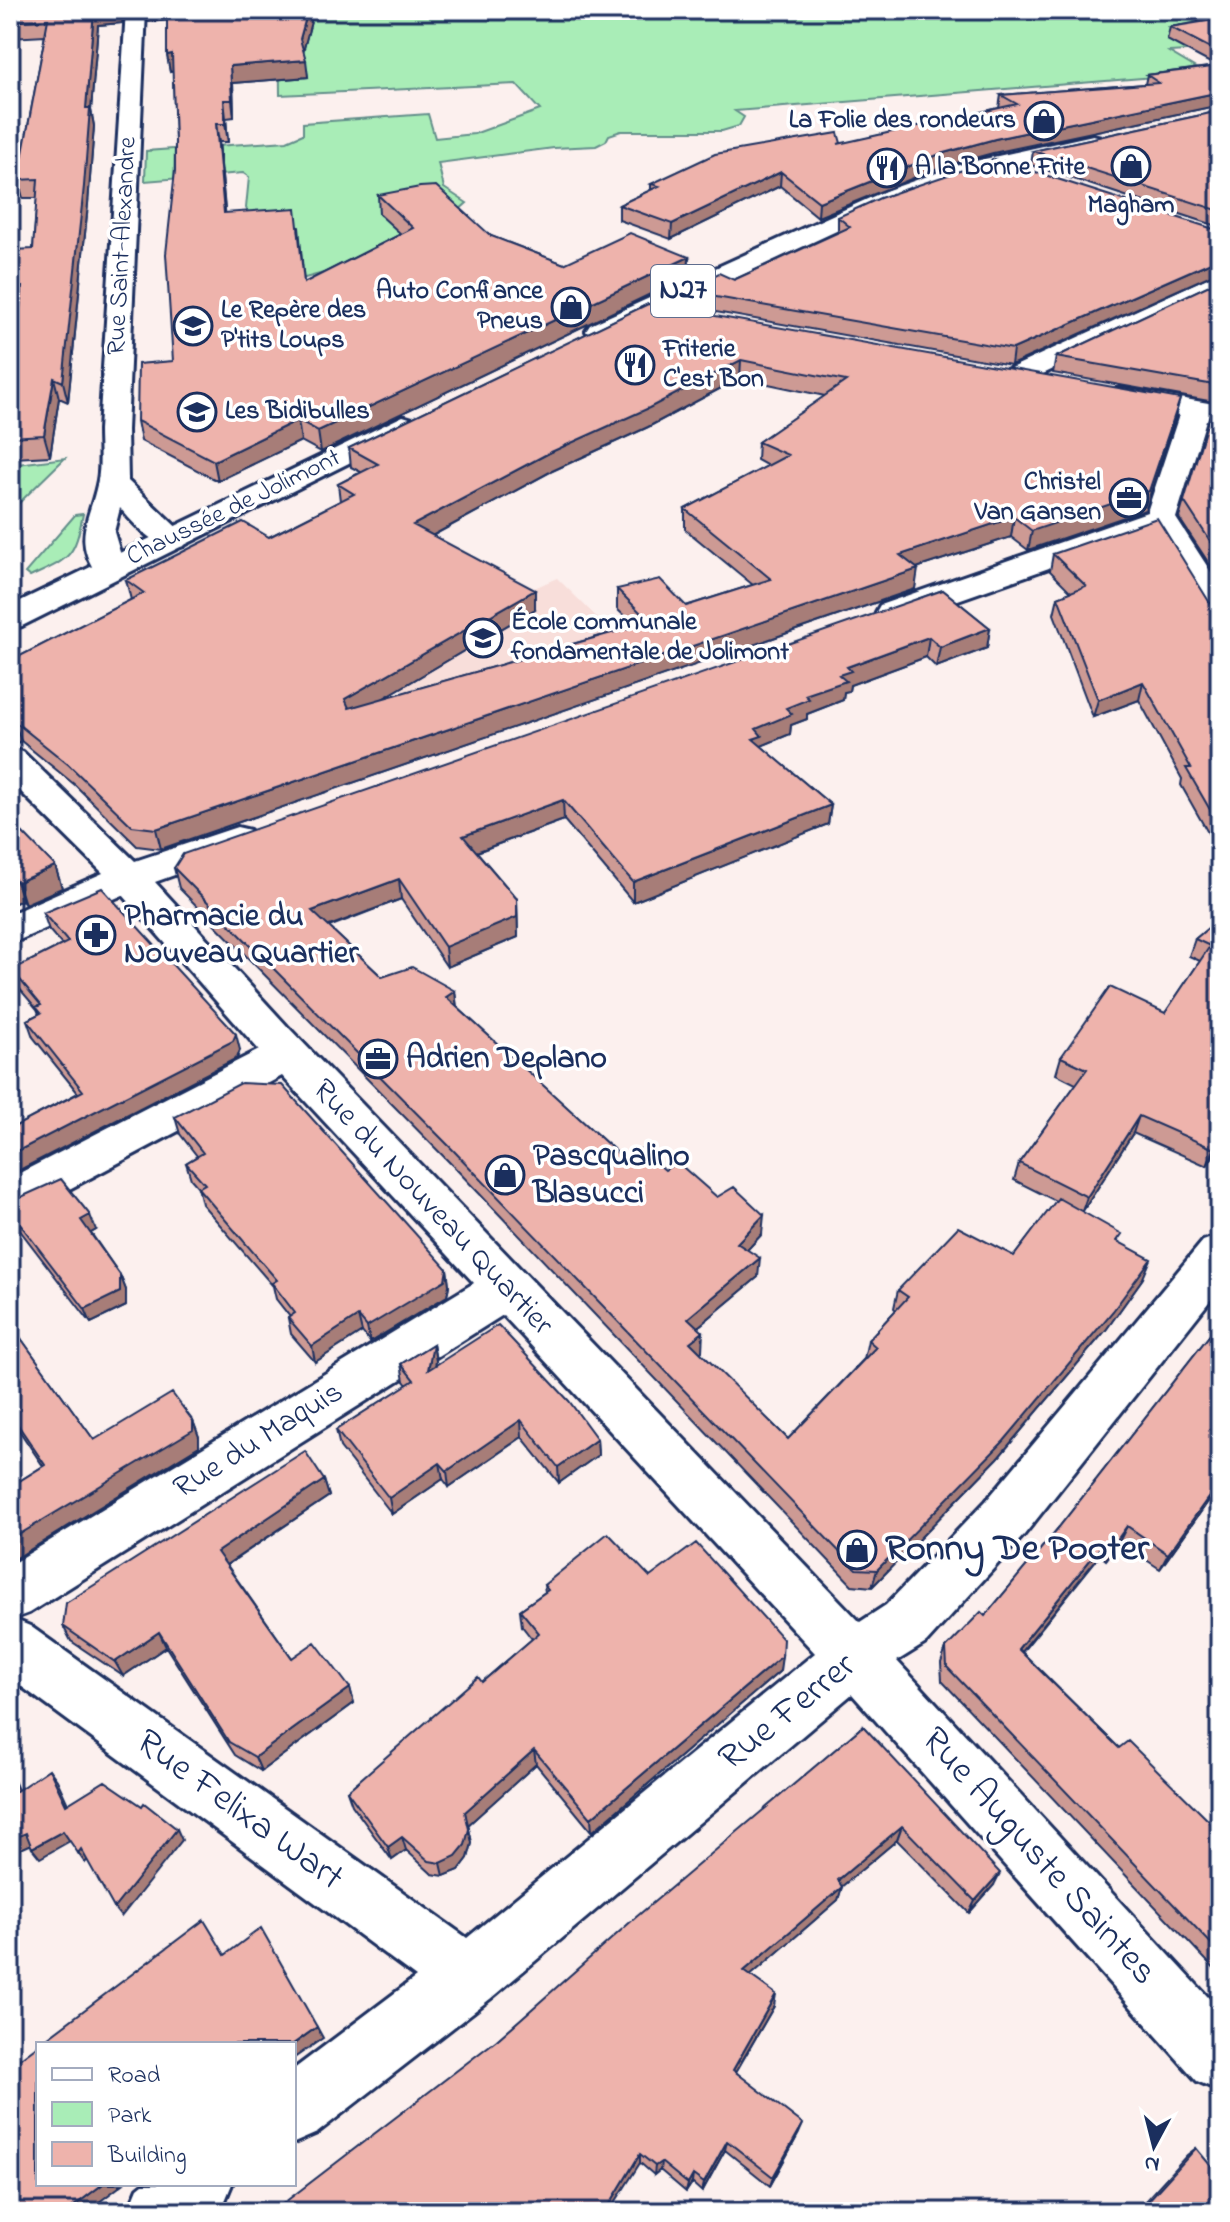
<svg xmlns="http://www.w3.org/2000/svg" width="1230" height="2222" viewBox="0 0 1230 2222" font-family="'Indie Flower',sans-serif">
  <rect width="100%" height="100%" fill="#fcf0ee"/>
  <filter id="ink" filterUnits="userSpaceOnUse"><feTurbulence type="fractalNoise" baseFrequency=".0125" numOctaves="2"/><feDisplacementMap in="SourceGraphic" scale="16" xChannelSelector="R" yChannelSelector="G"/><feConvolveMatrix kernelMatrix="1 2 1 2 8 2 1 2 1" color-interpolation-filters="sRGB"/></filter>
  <g filter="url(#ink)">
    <path fill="#f8deda" d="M 557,578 L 626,646 L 452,747 L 375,658 Z"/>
    <path fill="#a9edb7" stroke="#628e8a" stroke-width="2" d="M 279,10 L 580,10 C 601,17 619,19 641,10 L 1177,10 L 1220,38 L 1220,49 L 1169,52 L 1204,73 L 735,111 L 744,117 L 739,126 L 722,131 L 621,131 L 609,135 L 606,141 L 596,146 L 554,148 L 438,163 L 444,188 L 467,203 L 440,227 L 350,266 L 286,283 L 246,208 L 249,177 L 243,173 L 145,181 L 146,151 L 287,141 L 303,134 L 303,123 L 428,114 L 435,138 L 474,134 L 540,110 L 516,84 L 280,95 Z
      M 65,458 L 15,507 L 10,507 L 10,465 Z
      M 83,514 C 74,559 70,558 30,577 L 25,573 L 75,515 Z"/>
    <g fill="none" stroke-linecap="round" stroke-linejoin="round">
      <g stroke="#1b2f5e" stroke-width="6">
        <path id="minor" d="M 126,10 L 146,10 L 127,430 L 128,481 L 189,539 L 184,546 C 157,552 137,527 120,508 L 114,532 L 125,569 L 120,576 L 109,579 L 98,576 C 71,538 91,518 98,480 C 101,464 99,447 99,430 Z
          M 1220,272 L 1220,290 L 1024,383 L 1014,385 L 1004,383 L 1000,377 L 1004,371 Z
          M 1121,388 L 1220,405 L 1220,423 L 1206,420 L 1176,518 L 1220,586 L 1220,621 L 1208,618 L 1154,531 L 904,619 L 892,622 L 880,619 L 876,612 L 880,605 L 1147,512 L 1179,415 L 1111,402 L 1107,396 L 1111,390 Z
          M 10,749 L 23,752 L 135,861 L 237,827 L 250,830 L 256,839 L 250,848 L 155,882 L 287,1026 L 860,1622 L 886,1605 L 986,1501 L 1203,1241 L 1220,1235 L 1220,1288 L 1024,1535 L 926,1643 L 897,1661 L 1220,2010 L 1220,2091 L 1197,2081 L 852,1694 L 490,1999 L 317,2133 L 294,2143 L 294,2069 L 416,1977 L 10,1678 L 10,1565 L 474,1283 L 282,1076 L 26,1212 L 10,1217 L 10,1178 L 259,1050 L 123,895 L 10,944 L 10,914 L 103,873 L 10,781 ZM 503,1315 L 815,1653 L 467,1938 L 30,1626 L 13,1619 L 29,1613 Z
          M 143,2184 L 232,2184 L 222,2208 L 217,2212 L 128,2212 L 138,2188 Z"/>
      </g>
      <g stroke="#1b2f5e" stroke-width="6">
        <path id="major" d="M 1093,135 L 1101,137 L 1104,142 L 1101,147 L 976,174 L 901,201 L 608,337 L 590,337 L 586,331 L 590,325 L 885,191 L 962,164 Z
          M 403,416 L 413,419 L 417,425 L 413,431 L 22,626 L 10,629 L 10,606 Z"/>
      </g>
      <use href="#minor" fill="#fff" fill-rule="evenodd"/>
      <use href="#major" fill="#fff" fill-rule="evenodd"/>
    </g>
    <path fill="#cd9a94" stroke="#1b2f5e" stroke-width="2" fill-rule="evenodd" d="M 10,10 L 122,23 L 98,25 L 91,110 L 94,126 L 88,204 L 68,402 L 59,398 L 50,456 L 14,458 L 10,443 L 10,420 L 20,306 L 15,307 L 10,285 L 33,249 L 37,198 L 23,198 L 18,180 L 45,36 L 10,38 Z
      M 146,10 L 314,10 L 303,51 L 308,77 L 233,83 L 234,117 L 226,118 L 228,142 L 219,142 L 225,213 L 299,227 L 304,283 L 401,234 L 379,214 L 378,195 L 491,236 L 564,264 L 689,257 L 688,276 L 321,452 L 301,441 L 218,481 L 141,441 L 137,421 L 173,361 L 175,140 L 173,71 L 170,72 L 167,55 L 167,20 L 148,22 Z
      M 1174,10 L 1220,10 L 1220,105 L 993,153 L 938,168 L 818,217 L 780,186 L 671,239 L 619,220 L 619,205 L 651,190 L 651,184 L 841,144 L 999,108 L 1001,95 L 1145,84 L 1147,75 L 1216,66 L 1167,40 L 1170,27 L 1200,22 Z
      M 1220,111 L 1220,227 L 1031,165 L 1033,151 Z
      M 838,217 L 1220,231 L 1220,271 L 1011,365 L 682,306 L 682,291 L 734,280 L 838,233 Z
      M 1220,280 L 1220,403 L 1053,373 L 1056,357 Z
      M 648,304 L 1175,417 L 1145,510 L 1028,550 L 1011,537 L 916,568 L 915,589 L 161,849 L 137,846 L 75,785 L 21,741 L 10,746 L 10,661 L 131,600 L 126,580 L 269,537 L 340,501 L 338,484 L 361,472 L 351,467 L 349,448 ZM 740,378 L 825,396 L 758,442 L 757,460 L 768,466 L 685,509 L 685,529 L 753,585 L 686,606 L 617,589 L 617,609 L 635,626 L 382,699 L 535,609 L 432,536 L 550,472 L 648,427 Z
      M 1220,409 L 1220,580 L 1179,518 L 1184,501 Z
      M 1053,554 L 1220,606 L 1220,854 L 1181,785 L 1182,779 L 1139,700 L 1093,717 L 1054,614 L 1058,597 L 1071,592 L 1050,571 Z
      M 943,590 L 990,628 L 987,648 L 936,667 L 926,657 L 850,685 L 849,691 L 844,692 L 843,700 L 807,714 L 807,719 L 791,725 L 790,734 L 761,746 L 831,805 L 828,824 L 633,902 L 564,820 L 477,852 L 517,899 L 518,937 L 447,967 L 401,899 L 329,927 L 382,977 L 455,991 L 457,1007 L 624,1159 L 665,1170 L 717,1197 L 762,1234 L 747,1250 L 758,1277 L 698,1327 L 702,1351 L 700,1353 L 788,1439 L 864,1359 L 868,1340 L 896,1310 L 894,1308 L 898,1290 L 1014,1256 L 1056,1201 L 1014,1180 L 1019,1163 L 1076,1084 L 1056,1074 L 1061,1057 L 1165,1013 L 1200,961 L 1189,956 L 1195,939 L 1220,918 L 1220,1144 L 1207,1166 L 1133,1133 L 1082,1212 L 1119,1242 L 1143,1278 L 1106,1330 L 998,1458 L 872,1587 L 852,1585 L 456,1169 L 179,888 L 174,868 Z
      M 10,834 L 55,866 L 62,888 L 25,904 L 22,900 L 13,904 L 10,900 Z
      M 43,913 L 240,1050 L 237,1058 L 10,1175 L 10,1129 L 78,1093 L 33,1037 L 27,1020 L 39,1014 L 37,1009 L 18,987 L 12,970 L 62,945 L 49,930 Z
      M 175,1117 L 447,1269 L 449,1285 L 447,1296 L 370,1342 L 362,1332 L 315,1362 L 291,1334 L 288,1318 L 290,1317 L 276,1299 L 273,1286 L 202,1204 L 198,1187 L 191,1179 L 186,1163 L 197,1156 L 180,1134 Z
      M 10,1202 L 96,1230 L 91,1233 L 120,1275 L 126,1290 L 126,1306 L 91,1323 L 12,1220 L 10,1216 Z
      M 1220,1322 L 1220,1485 L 1160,1569 L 1119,1542 L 1106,1560 L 1100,1555 L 1022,1652 L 1119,1748 L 1220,1832 L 1220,1975 L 942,1681 L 941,1663 L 946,1648 L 985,1616 L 1059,1527 Z
      M 10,1323 L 94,1440 L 193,1421 L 199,1437 L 199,1446 L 10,1562 L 10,1487 L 43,1466 L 10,1417 Z
      M 433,1344 L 436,1361 L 435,1366 L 597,1439 L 598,1455 L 559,1483 L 522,1437 L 449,1487 L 443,1479 L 392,1514 L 340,1447 L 336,1430 L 407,1385 L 404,1381 L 401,1364 Z
      M 324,1480 L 329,1496 L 227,1565 L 292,1658 L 350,1688 L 354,1703 L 261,1771 L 235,1755 L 166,1647 L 123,1676 L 71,1641 L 63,1626 Z
      M 650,1577 L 780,1671 L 592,1832 L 536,1764 L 468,1825 L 472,1843 L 468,1858 L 459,1870 L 444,1876 L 432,1874 L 406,1850 L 392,1860 L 352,1805 L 347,1791 L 482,1682 L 532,1639 L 522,1626 L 520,1610 L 545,1592 L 544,1585 Z
      M 863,1726 L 994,1885 L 969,1913 L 897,1840 L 842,1886 L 838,1900 L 750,1976 L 774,2006 L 736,2072 L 799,2133 L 770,2186 L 725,2150 L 702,2192 L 692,2183 L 686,2192 L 660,2170 L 654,2175 L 498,2039 Z
      M 1196,2148 L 1220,2212 L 1135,2212 L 1187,2155 Z"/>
    <path fill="#a77d78" stroke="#1b2f5e" stroke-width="2" d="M 94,10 L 125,10 L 122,23 L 98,25 L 91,110 L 94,126 L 88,204 L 68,402 L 63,382 Z
      M 146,10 L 168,10 L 170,20 L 148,22 Z
      M 308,10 L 314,10 L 302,56 L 300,39 Z
      M 172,54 L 175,71 L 170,72 L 167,55 Z
      M 306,60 L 308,77 L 233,83 L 234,117 L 232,100 L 230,66 Z
      M 1220,92 L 1220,105 L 993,153 L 938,168 L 818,217 L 819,202 L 940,154 L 995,139 Z
      M 224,100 L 226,118 L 228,142 L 225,124 Z
      M 216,124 L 219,142 L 227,232 L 224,213 Z
      M 781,172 L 780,186 L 671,239 L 672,224 Z
      M 689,257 L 688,276 L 321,452 L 318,431 Z
      M 1220,258 L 1220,271 L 1011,365 L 1013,349 Z
      M 741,360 L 740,378 L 648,427 L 550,472 L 415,545 L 413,525 L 549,453 Z
      M 54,378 L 59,398 L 50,456 L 44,435 Z
      M 1180,399 L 1175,417 L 1145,510 L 1028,550 L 1032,531 Z
      M 298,420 L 301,441 L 218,481 L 214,461 Z
      M 1014,517 L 1011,537 L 898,574 L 900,555 Z
      M 918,569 L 915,589 L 161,849 L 156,829 Z
      M 535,590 L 535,609 L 348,719 L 345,699 Z
      M 990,628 L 987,648 L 936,667 L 940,647 Z
      M 929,637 L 926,657 L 850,685 L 849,691 L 844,692 L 843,700 L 807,714 L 807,719 L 791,725 L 790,734 L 761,746 L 752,759 L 756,729 L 805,695 L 839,675 L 847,667 Z
      M 1143,682 L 1139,700 L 1093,717 L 1098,700 Z
      M 14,721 L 21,741 L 10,746 L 10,723 Z
      M 563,800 L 564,820 L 465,856 L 463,836 Z
      M 831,805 L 828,824 L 633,902 L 633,882 Z
      M 55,866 L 62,888 L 25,904 L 18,882 Z
      M 15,879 L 22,900 L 13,904 L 10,895 L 10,880 Z
      M 399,879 L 401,899 L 316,931 L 312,911 Z
      M 517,899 L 518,937 L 447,967 L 445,947 Z
      M 455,991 L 457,1011 L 446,997 Z
      M 236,1034 L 240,1050 L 237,1058 L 10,1175 L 10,1155 Z
      M 1139,1116 L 1133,1133 L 1081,1214 L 1087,1197 Z
      M 1220,1139 L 1220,1144 L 1207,1166 L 1214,1149 Z
      M 90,1215 L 96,1230 L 87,1235 L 81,1220 Z
      M 764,1215 L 762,1234 L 736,1262 L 737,1243 Z
      M 760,1258 L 758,1277 L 687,1336 L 688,1318 Z
      M 1151,1259 L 1143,1278 L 1106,1330 L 998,1458 L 872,1587 L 877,1570 Z
      M 447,1269 L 449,1285 L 447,1296 L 370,1342 L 367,1327 Z
      M 120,1275 L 126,1290 L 126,1306 L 91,1323 L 85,1309 Z
      M 358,1316 L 362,1332 L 315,1362 L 312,1346 Z
      M 703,1332 L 702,1351 L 689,1361 L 690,1342 Z
      M 433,1344 L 436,1361 L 431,1387 L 428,1370 Z
      M 521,1420 L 522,1437 L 449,1487 L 447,1471 Z
      M 193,1421 L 199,1437 L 199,1446 L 10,1562 L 10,1540 Z
      M 597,1439 L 598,1455 L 559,1483 L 558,1467 Z
      M 440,1463 L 443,1479 L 392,1514 L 389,1498 Z
      M 324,1480 L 329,1496 L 223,1567 L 217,1552 Z
      M 1220,1481 L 1220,1485 L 1160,1569 L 1168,1554 Z
      M 1127,1526 L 1119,1542 L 1106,1560 L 1114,1544 Z
      M 1107,1539 L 1100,1555 L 1012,1663 L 1018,1649 Z
      M 159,1632 L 166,1647 L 123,1676 L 115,1662 Z
      M 782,1656 L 780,1671 L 592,1832 L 591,1818 Z
      M 350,1688 L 354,1703 L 261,1771 L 255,1757 Z
      M 534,1750 L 536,1764 L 467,1826 L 465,1812 Z
      M 49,1769 L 57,1780 L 73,1815 L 66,1805 Z
      M 10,1771 L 23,1802 L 15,1792 L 10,1779 Z
      M 902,1826 L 897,1840 L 834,1893 L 838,1880 Z
      M 177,1829 L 182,1840 L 121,1917 L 114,1908 Z
      M 469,1829 L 472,1843 L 468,1858 L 459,1870 L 444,1876 L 441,1863 Z
      M 63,1831 L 70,1841 L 40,1858 L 32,1848 Z
      M 26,1833 L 34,1843 L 10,1854 L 10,1840 Z
      M 402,1837 L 406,1850 L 392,1860 L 388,1847 Z
      M 81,1849 L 88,1859 L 85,1863 L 78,1853 Z
      M 1000,1873 L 994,1885 L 969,1913 L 975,1901 Z
      M 842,1887 L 838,1900 L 742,1983 L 744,1971 Z
      M 776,1994 L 774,2006 L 731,2080 L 733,2070 Z
      M 317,2027 L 323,2038 L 294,2058 L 294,2044 Z
      M 803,2124 L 799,2133 L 770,2186 L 773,2177 Z
      M 727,2141 L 725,2150 L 702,2192 L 704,2183 Z
      M 640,2154 L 640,2163 L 609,2212 L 605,2212 Z
      M 661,2162 L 660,2170 L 654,2175 L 655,2166 Z
      M 693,2175 L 692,2183 L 686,2192 L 688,2184 Z
      M 103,2184 L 123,2184 L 86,2212 L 66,2212 Z"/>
    <path fill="#eeb3ac" stroke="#1b2f5e" stroke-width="2" fill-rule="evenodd" d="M 10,10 L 94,10 L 86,108 L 90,108 L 84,186 L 63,382 L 54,378 L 44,435 L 10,437 L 10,420 L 22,287 L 10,287 L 10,285 L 14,250 L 33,249 L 38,179 L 18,180 L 48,19 L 10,22 Z
      M 167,10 L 308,10 L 300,39 L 306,60 L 230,66 L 232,100 L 224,100 L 225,124 L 216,124 L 224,213 L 296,208 L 304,283 L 413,228 L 378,195 L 420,187 L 436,186 L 491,236 L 564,264 L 630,233 L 689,257 L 318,431 L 298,420 L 214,461 L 137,421 L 138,364 L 173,361 L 166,254 L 175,171 L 175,140 L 172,54 L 167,55 Z
      M 1205,10 L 1220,10 L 1220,17 Z
      M 1220,19 L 1220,53 L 1170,27 Z
      M 1220,66 L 1220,92 L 995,139 L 940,154 L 819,202 L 781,172 L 672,224 L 619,205 L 659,186 L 651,184 L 715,154 L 838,133 L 841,143 L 838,144 L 1017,104 L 1001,95 L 1159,83 L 1147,75 Z
      M 1220,111 L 1220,211 L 1033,151 Z
      M 995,159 L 1220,231 L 1220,258 L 1013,349 L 682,291 L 719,273 L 734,280 L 850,227 L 838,217 L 880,198 Z
      M 1220,280 L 1220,386 L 1056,357 Z
      M 648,304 L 1180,399 L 1149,491 L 1032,531 L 1014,517 L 900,555 L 918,569 L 156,829 L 132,826 L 69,765 L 14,721 L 10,723 L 10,661 L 144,593 L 126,580 L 243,522 L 269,537 L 354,494 L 338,484 L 378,464 L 349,448 ZM 741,360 L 846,381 L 758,442 L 788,455 L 685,509 L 771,579 L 686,606 L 660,579 L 617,589 L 650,622 L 349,708 L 345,699 L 535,590 L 413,525 L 549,453 L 649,408 Z
      M 1212,407 L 1220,409 L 1220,556 L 1184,501 Z
      M 1157,518 L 1210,603 L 1220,606 L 1220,827 L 1186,768 L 1191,768 L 1143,682 L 1098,700 L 1058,597 L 1086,586 L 1053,554 Z
      M 943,590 L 990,628 L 940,647 L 929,637 L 847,667 L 851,671 L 839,675 L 846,681 L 805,695 L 809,699 L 786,708 L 792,714 L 756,729 L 762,736 L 753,739 L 831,805 L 633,882 L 563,800 L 463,836 L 517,899 L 517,917 L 445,947 L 399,879 L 312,911 L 382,977 L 412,967 L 455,991 L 446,997 L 624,1159 L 640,1149 L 665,1170 L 677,1162 L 717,1197 L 734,1187 L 764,1215 L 737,1243 L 760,1258 L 688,1318 L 703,1332 L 690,1342 L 788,1439 L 876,1347 L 868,1340 L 908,1297 L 898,1290 L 958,1227 L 1014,1256 L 1058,1198 L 1122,1234 L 1117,1241 L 1151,1259 L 1113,1311 L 1004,1441 L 877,1570 L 856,1569 L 453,1150 L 174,868 L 183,854 Z
      M 20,830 L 55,866 L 18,882 L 15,879 L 10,880 L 10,834 Z
      M 102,888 L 236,1034 L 233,1041 L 10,1155 L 10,1129 L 83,1091 L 27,1020 L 41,1013 L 36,1007 L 41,1005 L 12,970 L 68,942 L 43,913 Z
      M 1220,918 L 1220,1139 L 1214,1149 L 1139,1116 L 1087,1197 L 1019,1163 L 1087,1069 L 1061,1057 L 1110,987 L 1165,1013 L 1210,946 L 1195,939 Z
      M 241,1083 L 282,1085 L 447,1269 L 445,1280 L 367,1327 L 358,1316 L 312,1346 L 288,1318 L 295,1313 L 272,1283 L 277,1280 L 198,1188 L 205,1184 L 186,1163 L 203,1153 L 175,1117 Z
      M 61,1179 L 90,1215 L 81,1220 L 120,1275 L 120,1292 L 85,1309 L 10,1211 L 10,1202 Z
      M 1220,1322 L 1220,1481 L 1168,1554 L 1127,1526 L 1114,1544 L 1107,1539 L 1018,1649 L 1119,1748 L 1128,1741 L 1220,1832 L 1220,1953 L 947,1667 L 946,1648 L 981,1612 L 985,1616 L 1059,1527 Z
      M 10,1323 L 94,1440 L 172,1393 L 193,1421 L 193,1430 L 10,1540 L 10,1487 L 45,1465 L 10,1413 Z
      M 498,1325 L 569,1401 L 597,1439 L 558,1467 L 521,1420 L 447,1471 L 440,1463 L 389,1498 L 336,1430 L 414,1380 L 401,1364 L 433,1344 L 428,1370 Z
      M 305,1451 L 324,1480 L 217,1552 L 292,1658 L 315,1642 L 350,1688 L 255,1757 L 229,1742 L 159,1632 L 115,1662 L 63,1626 L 66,1603 Z
      M 608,1533 L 650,1577 L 696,1543 L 783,1639 L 782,1656 L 591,1818 L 534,1750 L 465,1812 L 469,1829 L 465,1845 L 456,1856 L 441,1863 L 429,1861 L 402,1837 L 388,1847 L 347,1791 L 478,1677 L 482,1682 L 539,1633 L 520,1610 L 548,1590 L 544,1585 Z
      M 863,1726 L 1000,1873 L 975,1901 L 902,1826 L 838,1880 L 842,1887 L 744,1971 L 776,1994 L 733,2070 L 803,2124 L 773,2177 L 727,2141 L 704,2183 L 693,2175 L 688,2184 L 661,2162 L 655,2166 L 640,2154 L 605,2212 L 272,2212 L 498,2039 L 635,1918 Z
      M 49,1769 L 66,1805 L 105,1781 L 142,1806 L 144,1803 L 177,1829 L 114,1908 L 81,1849 L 78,1853 L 63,1831 L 32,1848 L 26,1833 L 10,1840 L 10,1779 L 15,1792 Z
      M 204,1920 L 225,1955 L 261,1928 L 317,2027 L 293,2044 L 39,2044 Z
      M 38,2045 L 38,2184 L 103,2184 L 66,2212 L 10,2212 L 10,2066 Z
      M 1196,2148 L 1220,2177 L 1220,2212 L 1138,2212 Z"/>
  </g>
  <defs>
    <g id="shop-ring" transform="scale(2)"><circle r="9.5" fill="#fff" stroke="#1b2f5e" stroke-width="1.5"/><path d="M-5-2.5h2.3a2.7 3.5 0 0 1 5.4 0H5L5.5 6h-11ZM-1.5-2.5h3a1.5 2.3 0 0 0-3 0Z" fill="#1b2f5e"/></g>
    <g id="restaurant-ring" transform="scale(2)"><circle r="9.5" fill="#fff" stroke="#1b2f5e" stroke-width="1.5"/><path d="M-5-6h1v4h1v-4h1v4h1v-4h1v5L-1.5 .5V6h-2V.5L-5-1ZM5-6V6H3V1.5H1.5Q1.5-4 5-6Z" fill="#1b2f5e"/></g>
    <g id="school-ring" transform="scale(2)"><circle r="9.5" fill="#fff" stroke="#1b2f5e" stroke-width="1.5"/><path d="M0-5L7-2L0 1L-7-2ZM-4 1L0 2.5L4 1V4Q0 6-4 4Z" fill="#1b2f5e"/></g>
    <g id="office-ring" transform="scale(2)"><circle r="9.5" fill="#fff" stroke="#1b2f5e" stroke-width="1.5"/><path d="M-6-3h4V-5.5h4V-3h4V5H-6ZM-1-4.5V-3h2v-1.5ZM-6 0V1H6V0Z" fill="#1b2f5e"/></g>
    <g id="pharmacy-ring" transform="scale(2)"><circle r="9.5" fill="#fff" stroke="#1b2f5e" stroke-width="1.5"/><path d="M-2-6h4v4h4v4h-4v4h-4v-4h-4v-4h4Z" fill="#1b2f5e"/></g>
  </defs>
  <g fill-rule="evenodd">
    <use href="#shop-ring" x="1044" y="121"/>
    <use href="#shop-ring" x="1131" y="166"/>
    <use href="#restaurant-ring" x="887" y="168"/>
    <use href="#shop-ring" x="571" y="307"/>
    <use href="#school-ring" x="193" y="326"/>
    <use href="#restaurant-ring" x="635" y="365"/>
    <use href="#school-ring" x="197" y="412"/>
    <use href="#office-ring" x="1129" y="498"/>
    <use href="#school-ring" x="483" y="638"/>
    <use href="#pharmacy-ring" x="96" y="935"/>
    <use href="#office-ring" x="378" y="1059"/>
    <use href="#shop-ring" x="505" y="1175"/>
    <use href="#shop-ring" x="857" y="1550"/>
  </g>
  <g text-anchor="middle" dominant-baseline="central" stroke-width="7" stroke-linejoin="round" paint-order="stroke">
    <g font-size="26" font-weight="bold" fill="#1b2f5e" stroke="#fff" text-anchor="start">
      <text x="1016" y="121" text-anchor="end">La Folie des rondeurs</text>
      <text x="915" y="168">A la Bonne Frite</text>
      <text x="1131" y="206" text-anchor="middle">Magham</text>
      <text x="543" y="292" text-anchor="end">Auto Confiance<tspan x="543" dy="30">Pneus</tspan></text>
      <text x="221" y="311">Le Repère des<tspan x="221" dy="30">P'tits Loups</tspan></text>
      <text x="663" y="350">Friterie<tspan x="663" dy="30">C'est Bon</tspan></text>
      <text x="225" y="412">Les Bidibulles</text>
      <text x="1101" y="483" text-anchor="end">Christel<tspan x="1101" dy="30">Van Gansen</tspan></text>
      <text x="511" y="623">École communale<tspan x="511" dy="30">fondamentale de Jolimont</tspan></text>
    </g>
    <g font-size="26" fill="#1b2f5e" stroke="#fff">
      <text transform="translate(123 246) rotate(-87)">Rue Saint-Alexandre</text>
      <text transform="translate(234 508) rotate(-26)">Chaussée de Jolimont</text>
    </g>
    <rect fill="#fff" stroke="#5f6d8e" stroke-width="2" x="651" y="265" width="64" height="52" rx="6"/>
    <g font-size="30" font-weight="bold" fill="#1b2f5e">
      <text x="683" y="291">N27</text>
    </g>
    <g font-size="32" font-weight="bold" fill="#1b2f5e" stroke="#fff" text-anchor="start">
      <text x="124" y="917">Pharmacie du<tspan x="124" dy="37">Nouveau Quartier</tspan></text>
      <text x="406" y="1059">Adrien Deplano</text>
      <text x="533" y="1157">Pascqualino<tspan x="533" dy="37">Blasucci</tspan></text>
    </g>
    <g font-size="32" fill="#1b2f5e" stroke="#fff">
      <text transform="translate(432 1208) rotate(47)">Rue du Nouveau Quartier</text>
      <text transform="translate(259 1441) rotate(-32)">Rue du Maquis</text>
    </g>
    <g font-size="38" font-weight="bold" fill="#1b2f5e" stroke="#fff" text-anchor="start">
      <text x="885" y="1550">Ronny De Pooter</text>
    </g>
    <g font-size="38" fill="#1b2f5e" stroke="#fff">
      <text transform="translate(788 1713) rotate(-39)">Rue Ferrer</text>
      <text transform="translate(239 1811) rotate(36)">Rue Felixa Wart</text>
      <text transform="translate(1038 1857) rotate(48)">Rue Auguste Saintes</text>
    </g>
  </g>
  <rect width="1230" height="2222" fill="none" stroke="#fff" stroke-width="40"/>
  <rect x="20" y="20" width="1190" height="2182" fill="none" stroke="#1b2f5e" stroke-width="3" filter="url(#ink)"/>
  <rect x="36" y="2042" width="260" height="144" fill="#ffffff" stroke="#a4acbf" stroke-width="2"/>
  <rect x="52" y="2068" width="40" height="12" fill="#ffffff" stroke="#a4acbf" stroke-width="2"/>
  <text x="108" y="2082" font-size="24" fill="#1b2f5e">Road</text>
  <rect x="52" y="2102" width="40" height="24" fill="#a9edb7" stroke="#a4acbf" stroke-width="2"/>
  <text x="108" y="2122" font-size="24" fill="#1b2f5e">Park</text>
  <rect x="52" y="2142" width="40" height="24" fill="#eeb3ac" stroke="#a4acbf" stroke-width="2"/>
  <text x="108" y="2162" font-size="24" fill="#1b2f5e">Building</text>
  <g transform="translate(1154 2146) rotate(187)" stroke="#ffffff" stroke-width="6" paint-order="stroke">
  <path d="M0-6L14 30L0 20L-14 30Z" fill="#1b2f5e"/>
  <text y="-12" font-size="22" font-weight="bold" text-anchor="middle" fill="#1b2f5e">N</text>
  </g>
</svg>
